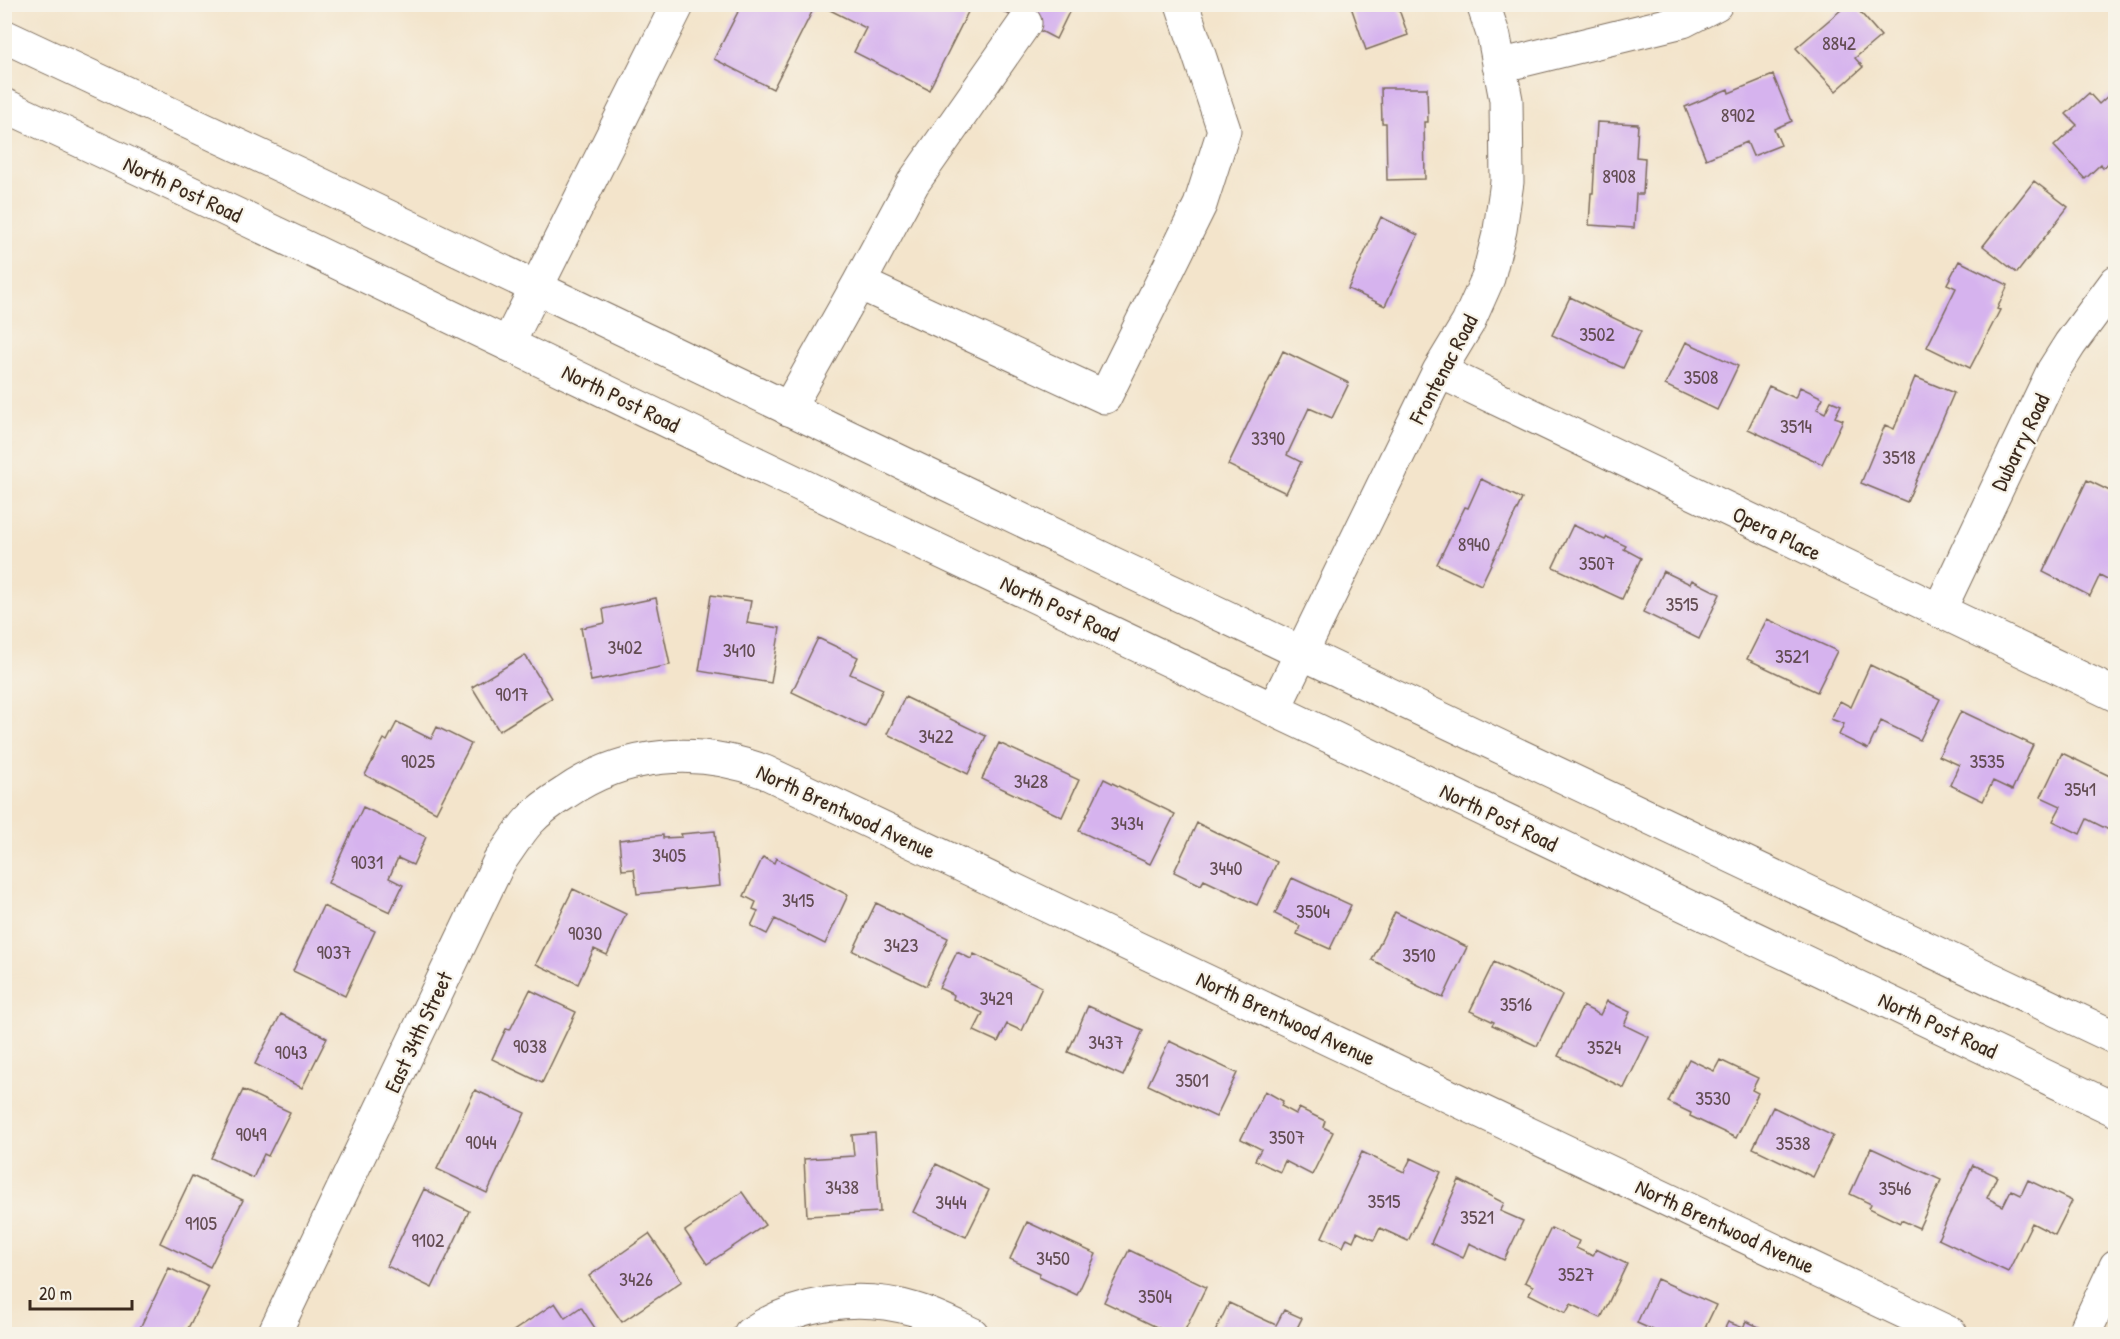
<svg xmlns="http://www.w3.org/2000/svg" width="2120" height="1339" viewBox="0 0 2120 1339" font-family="'Patrick Hand',sans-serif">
  <rect width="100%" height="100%" fill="#f7f3e8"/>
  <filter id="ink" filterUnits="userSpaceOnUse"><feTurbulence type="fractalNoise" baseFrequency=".0167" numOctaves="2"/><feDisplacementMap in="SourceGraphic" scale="12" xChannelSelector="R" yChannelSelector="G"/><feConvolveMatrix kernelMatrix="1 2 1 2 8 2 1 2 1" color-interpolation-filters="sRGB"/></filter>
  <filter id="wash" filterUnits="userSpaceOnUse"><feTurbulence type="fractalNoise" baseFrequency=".008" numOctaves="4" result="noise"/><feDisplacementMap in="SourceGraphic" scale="24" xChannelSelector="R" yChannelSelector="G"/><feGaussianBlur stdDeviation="1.35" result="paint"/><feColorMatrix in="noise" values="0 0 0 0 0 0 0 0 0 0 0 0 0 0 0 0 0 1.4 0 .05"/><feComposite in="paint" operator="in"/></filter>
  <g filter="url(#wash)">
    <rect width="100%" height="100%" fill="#f3e4cb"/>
    <g id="blocks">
      <path fill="#d6b3ee" d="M 742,4 L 816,4 L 773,89 L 714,59 Z
        M 818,4 L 972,4 L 929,90 L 854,52 L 866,28 Z
        M 989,4 L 1073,4 L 1056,39 Z
        M 1350,4 L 1397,4 L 1408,35 L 1366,50 Z
        M 1848,4 L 1853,4 L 1881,36 L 1855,58 L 1863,67 L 1836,91 L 1796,48 Z
        M 1773,75 L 1792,121 L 1774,129 L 1781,145 L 1753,156 L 1747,142 L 1706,159 L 1685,107 L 1728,89 L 1729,93 Z
        M 1381,88 L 1427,88 L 1428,122 L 1424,122 L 1425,179 L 1387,180 L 1386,123 L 1382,123 Z
        M 2089,93 L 2099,104 L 2110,94 L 2116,100 L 2116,156 L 2103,168 L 2101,164 L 2085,179 L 2054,146 L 2077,125 L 2066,114 Z
        M 1597,122 L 1638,124 L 1636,157 L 1645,158 L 1643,194 L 1636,194 L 1634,228 L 1589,225 L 1591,193 L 1593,193 Z
        M 2034,181 L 2068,207 L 2017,273 L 1983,246 Z
        M 1381,217 L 1418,235 L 1385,306 L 1348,289 Z
        M 1959,261 L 2008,285 L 1997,309 L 2000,310 L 1970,368 L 1927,347 L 1956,288 L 1947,284 Z
        M 1570,297 L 1641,331 L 1623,368 L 1552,335 Z
        M 1686,342 L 1738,366 L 1717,410 L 1665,385 Z
        M 1283,351 L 1349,383 L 1332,418 L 1309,408 L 1287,455 L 1301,462 L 1286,493 L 1228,465 Z
        M 1915,377 L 1954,393 L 1907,502 L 1861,483 L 1885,425 L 1894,429 Z
        M 1769,386 L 1795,398 L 1800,387 L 1823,398 L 1817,409 L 1825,413 L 1831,401 L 1841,405 L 1835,417 L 1843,420 L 1822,464 L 1748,429 Z
        M 1481,479 L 1522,499 L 1481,585 L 1437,564 L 1465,507 L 1468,508 Z
        M 2087,480 L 2116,494 L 2116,542 L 2111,552 L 2116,554 L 2116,572 L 2111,581 L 2100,575 L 2090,596 L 2043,572 Z
        M 1573,525 L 1605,540 L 1607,537 L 1626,546 L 1624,549 L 1641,558 L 1622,599 L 1553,567 Z
        M 1663,571 L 1690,584 L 1692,580 L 1720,594 L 1699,639 L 1643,612 Z
        M 711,595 L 751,601 L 747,623 L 780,628 L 771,683 L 699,671 Z
        M 656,598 L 670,665 L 591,681 L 581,628 L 605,623 L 603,609 Z
        M 1767,619 L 1837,651 L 1817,692 L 1747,659 Z
        M 818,638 L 858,657 L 850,674 L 883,689 L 865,727 L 792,692 Z
        M 525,655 L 552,698 L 499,731 L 472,687 Z
        M 1870,665 L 1940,699 L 1920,740 L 1881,721 L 1868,749 L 1839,735 L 1844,724 L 1831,719 L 1840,701 L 1851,707 Z
        M 905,697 L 986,736 L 968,774 L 887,734 Z
        M 1961,711 L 2033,745 L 2012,790 L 1993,781 L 1983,801 L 1950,785 L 1959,765 L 1939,756 Z
        M 397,722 L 431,739 L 437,727 L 471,744 L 436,812 L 365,775 L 384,739 L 387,741 Z
        M 999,743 L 1079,780 L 1062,817 L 982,779 Z
        M 2062,753 L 2116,779 L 2116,817 L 2109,830 L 2087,819 L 2080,834 L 2053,821 L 2061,806 L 2041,797 Z
        M 1104,779 L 1175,814 L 1150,864 L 1079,831 Z
        M 363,807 L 426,837 L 413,865 L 398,858 L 389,878 L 403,885 L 390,912 L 328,883 Z
        M 1197,823 L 1277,862 L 1257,905 L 1204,880 L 1201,885 L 1174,872 Z
        M 715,831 L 720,886 L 637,894 L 634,869 L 622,870 L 619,840 L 663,835 L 663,838 L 682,837 L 681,834 Z
        M 763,857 L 774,863 L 776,858 L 848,895 L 825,944 L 775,919 L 767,934 L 751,926 L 758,911 L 753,909 L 756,902 L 744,896 Z
        M 1292,878 L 1351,905 L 1330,949 L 1297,934 L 1300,926 L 1275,914 Z
        M 573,889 L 626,914 L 607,955 L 594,949 L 578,984 L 536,964 Z
        M 876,903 L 948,938 L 926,986 L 853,951 Z
        M 323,906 L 375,931 L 345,996 L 293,971 Z
        M 1395,912 L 1467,947 L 1443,998 L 1412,983 L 1413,981 L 1372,960 Z
        M 957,952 L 971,959 L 974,954 L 1042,987 L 1022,1031 L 1007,1024 L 998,1042 L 974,1031 L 983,1013 L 953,999 L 954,995 L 939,988 Z
        M 1494,962 L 1562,995 L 1537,1046 L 1492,1025 L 1494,1022 L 1470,1011 Z
        M 530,990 L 576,1012 L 542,1083 L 492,1059 L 506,1029 L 510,1030 Z
        M 1607,1001 L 1630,1012 L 1624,1025 L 1649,1037 L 1624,1088 L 1558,1056 L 1583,1006 L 1600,1015 Z
        M 1088,1006 L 1143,1030 L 1123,1076 L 1068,1052 Z
        M 281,1014 L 327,1038 L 302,1088 L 255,1064 Z
        M 1169,1041 L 1237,1073 L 1216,1117 L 1148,1085 Z
        M 1689,1059 L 1714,1071 L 1720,1060 L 1758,1078 L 1752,1090 L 1758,1093 L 1736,1138 L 1690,1116 L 1691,1113 L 1668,1102 Z
        M 243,1090 L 290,1112 L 268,1156 L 264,1154 L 253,1178 L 211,1158 Z
        M 475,1090 L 525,1113 L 487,1193 L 437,1169 Z
        M 1265,1091 L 1283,1101 L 1281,1106 L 1296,1114 L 1299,1108 L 1325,1121 L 1323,1127 L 1333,1132 L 1312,1175 L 1285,1161 L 1280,1172 L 1255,1160 L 1261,1149 L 1241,1139 Z
        M 1773,1107 L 1833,1136 L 1813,1177 L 1753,1148 Z
        M 875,1133 L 880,1212 L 807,1216 L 804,1159 L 854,1156 L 852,1135 Z
        M 1871,1148 L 1941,1180 L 1919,1228 L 1901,1220 L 1900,1223 L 1869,1208 L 1871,1204 L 1850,1194 Z
        M 1362,1152 L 1404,1172 L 1411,1158 L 1441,1172 L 1408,1241 L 1380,1228 L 1374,1240 L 1357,1232 L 1353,1241 L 1347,1238 L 1343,1247 L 1322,1237 Z
        M 936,1164 L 989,1190 L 966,1237 L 913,1212 Z
        M 1973,1165 L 1997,1176 L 1987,1198 L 2003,1206 L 2011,1190 L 2021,1195 L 2028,1180 L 2072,1201 L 2055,1235 L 2032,1223 L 2008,1272 L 1938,1239 Z
        M 192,1176 L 243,1200 L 210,1267 L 160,1243 Z
        M 1459,1180 L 1504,1203 L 1500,1211 L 1523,1221 L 1504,1260 L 1469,1243 L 1463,1258 L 1431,1243 Z
        M 424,1189 L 469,1211 L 432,1288 L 387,1266 Z
        M 742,1192 L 765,1225 L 707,1264 L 685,1231 Z
        M 1027,1222 L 1096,1254 L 1077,1295 L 1039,1277 L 1040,1273 L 1010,1259 Z
        M 1551,1228 L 1579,1241 L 1576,1248 L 1593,1256 L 1596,1249 L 1627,1264 L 1601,1318 L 1571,1304 L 1566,1313 L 1529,1294 L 1533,1286 L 1525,1282 Z
        M 649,1234 L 682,1281 L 622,1322 L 589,1276 Z
        M 1129,1250 L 1206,1287 L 1183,1334 L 1171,1334 L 1104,1302 Z
        M 169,1268 L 209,1287 L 185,1334 L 137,1334 Z
        M 1657,1279 L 1716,1305 L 1702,1334 L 1662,1334 L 1637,1323 Z
        M 555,1303 L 565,1318 L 581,1307 L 599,1334 L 509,1334 Z
        M 1229,1303 L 1276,1325 L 1284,1310 L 1302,1318 L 1294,1334 L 1214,1334 Z
        M 1746,1321 L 1774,1334 L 1722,1334 L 1728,1322 L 1743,1328 Z"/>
    </g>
  </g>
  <g filter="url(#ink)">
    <use href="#blocks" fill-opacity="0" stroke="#7b6b5b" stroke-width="1.5"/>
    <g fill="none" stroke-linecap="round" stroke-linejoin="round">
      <g stroke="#7b6b5b" stroke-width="35">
        <path id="minor" d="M 1025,23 L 913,183 L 859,283 L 1105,397 L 1200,205 L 1224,130 L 1182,4
          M 1499,66 L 1683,21 L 1716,4
          M 508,344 L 678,4
          M 1439,371 L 2116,695
          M 788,409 L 859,283
          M 1939,611 L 2053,371 L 2070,344 L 2116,282
          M 1274,709 L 1439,371 L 1468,323 L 1488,278 L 1500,230 L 1507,182 L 1506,100 L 1494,37 L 1483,4
          M 274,1334 L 499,862 C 509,849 518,833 529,821 C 539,810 552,801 565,793 C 624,752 698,746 765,772 L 1951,1334
          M 750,1334 C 797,1302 858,1293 913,1309 C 934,1315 953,1325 972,1334
          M 2084,1334 L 2116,1266"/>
      </g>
      <g stroke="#7b6b5b" stroke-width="35">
        <path id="major" d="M 4,36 L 303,176 L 1116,565 L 2116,1038
          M 4,105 C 292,239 577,378 864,515 C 1281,713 1698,911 2116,1110"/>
      </g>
      <use href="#minor" stroke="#fff" stroke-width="33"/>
      <use href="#major" stroke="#fff" stroke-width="33"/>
    </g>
  </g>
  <g text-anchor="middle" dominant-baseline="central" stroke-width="4.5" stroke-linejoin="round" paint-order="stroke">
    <g font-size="20" fill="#624c52">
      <text x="1839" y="42">8842</text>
      <text x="1738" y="114">8902</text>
      <text x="1619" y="175">8908</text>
      <text x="1597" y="333">3502</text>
      <text x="1701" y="376">3508</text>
      <text x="1796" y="425">3514</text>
      <text x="1268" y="437">3390</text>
      <text x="1899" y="456">3518</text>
      <text x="1474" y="543">8940</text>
      <text x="1597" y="562">3507</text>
      <text x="1682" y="603">3515</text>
      <text x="625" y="646">3402</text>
      <text x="739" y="649">3410</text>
      <text x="1792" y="655">3521</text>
      <text x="512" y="693">9017</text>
      <text x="936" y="735">3422</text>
      <text x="418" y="760">9025</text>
      <text x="1987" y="760">3535</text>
      <text x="1031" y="780">3428</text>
      <text x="2080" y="788">3541</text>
      <text x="1127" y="822">3434</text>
      <text x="669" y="854">3405</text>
      <text x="367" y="861">9031</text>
      <text x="1226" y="867">3440</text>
      <text x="798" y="899">3415</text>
      <text x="1313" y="910">3504</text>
      <text x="585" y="932">9030</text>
      <text x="901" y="944">3423</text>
      <text x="334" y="951">9037</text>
      <text x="1419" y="954">3510</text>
      <text x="996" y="997">3429</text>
      <text x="1516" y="1003">3516</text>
      <text x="1106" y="1041">3437</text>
      <text x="530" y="1045">9038</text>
      <text x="1604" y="1046">3524</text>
      <text x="291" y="1051">9043</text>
      <text x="1192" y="1079">3501</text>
      <text x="1713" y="1097">3530</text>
      <text x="251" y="1133">9049</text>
      <text x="1287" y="1136">3507</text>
      <text x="481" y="1141">9044</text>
      <text x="1793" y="1142">3538</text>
      <text x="842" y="1186">3438</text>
      <text x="1895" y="1187">3546</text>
      <text x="1384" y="1200">3515</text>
      <text x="951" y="1201">3444</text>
      <text x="1477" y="1216">3521</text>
      <text x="201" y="1222">9105</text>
      <text x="428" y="1239">9102</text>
      <text x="1053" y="1257">3450</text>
      <text x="1576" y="1273">3527</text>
      <text x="636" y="1278">3426</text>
      <text x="1155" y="1295">3504</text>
    </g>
    <g font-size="22" fill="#3b2a1e" stroke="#f7f3e8">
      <text transform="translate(183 189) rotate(25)">North Post Road</text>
      <text transform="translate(1443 369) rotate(-62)">Frontenac Road</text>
      <text transform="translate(621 398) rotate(26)">North Post Road</text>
      <text transform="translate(2020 442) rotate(-64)">Dubarry Road</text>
      <text transform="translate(1777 533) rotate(26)">Opera Place</text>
      <text transform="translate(1060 608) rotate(25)">North Post Road</text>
      <text transform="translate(846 811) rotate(25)">North Brentwood Avenue</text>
      <text transform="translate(1499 817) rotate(26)">North Post Road</text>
      <text transform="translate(1286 1018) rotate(25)">North Brentwood Avenue</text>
      <text transform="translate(1938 1025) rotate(25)">North Post Road</text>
      <text transform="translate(418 1032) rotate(-65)">East 34th Street</text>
      <text transform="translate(1725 1226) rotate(25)">North Brentwood Avenue</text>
    </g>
  </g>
  <rect width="2120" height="1339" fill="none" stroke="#f7f3e8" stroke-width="24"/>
  <path d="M30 1300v9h102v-9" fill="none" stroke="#3b2a1e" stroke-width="3"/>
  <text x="39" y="1300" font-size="18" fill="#3b2a1e" stroke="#f7f3e8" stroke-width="4.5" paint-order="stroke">20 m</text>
</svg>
